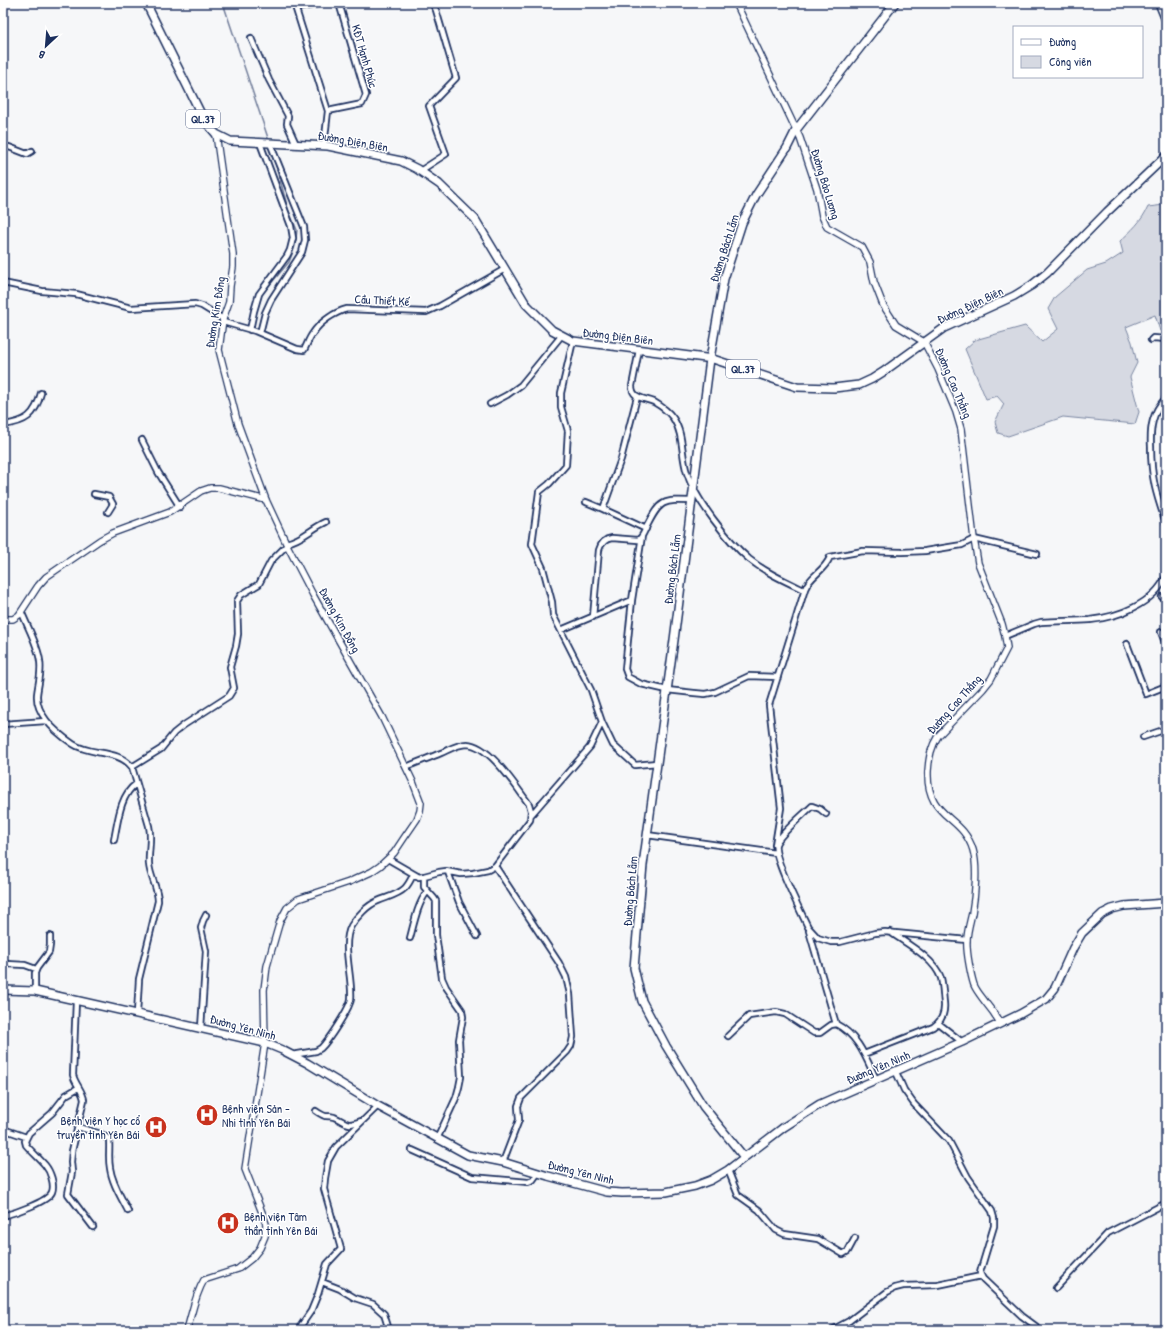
<svg xmlns="http://www.w3.org/2000/svg" width="1169" height="1333" viewBox="0 0 1169 1333" font-family="'Patrick Hand',sans-serif">
  <rect width="100%" height="100%" fill="#f6f7f9"/>
  <filter id="ink" filterUnits="userSpaceOnUse"><feTurbulence type="fractalNoise" baseFrequency=".025" numOctaves="2"/><feDisplacementMap in="SourceGraphic" scale="8" xChannelSelector="R" yChannelSelector="G"/><feConvolveMatrix kernelMatrix="1 2 1 2 8 2 1 2 1" color-interpolation-filters="sRGB"/></filter>
  <g filter="url(#ink)">
    <path fill="#d6d9e2" stroke="#7884a0" d="M 1166,202 L 1166,332 L 1160,331 L 1155,315 L 1126,327 L 1132,342 L 1137,363 L 1130,377 L 1139,412 L 1135,424 L 1063,417 L 1008,436 L 998,433 L 995,422 L 1004,404 L 997,396 L 986,399 L 965,349 L 975,340 L 1025,326 L 1042,342 L 1058,329 L 1048,309 L 1055,297 L 1087,270 L 1106,264 L 1123,253 L 1120,241 C 1131,231 1142,221 1148,207 L 1164,205 Z"/>
    <g fill="none" stroke-linecap="round" stroke-linejoin="round">
      <path stroke="#707c99" stroke-width="1.5" d="M 223,3 L 268,138
        M 256,313 L 262,294 L 289,262 L 295,246 L 297,230 L 288,209 L 274,158"/>
      <g stroke="#1b2f5e" stroke-width="8">
        <path id="minor" d="M 294,3 L 328,111 L 324,146
          M 296,8 L 323,3
          M 251,38 L 269,80 L 288,116 L 287,124 L 296,144
          M 328,111 L 362,104 L 366,95 L 339,3
          M 3,148 L 9,147 L 27,154 L 32,151
          M 420,171 L 446,154 L 429,106 L 456,78 L 436,10 L 432,3
          M 3,283 L 42,291 L 76,294 L 131,308 L 195,304 L 202,306 L 223,319
          M 223,322 L 255,331 L 297,349 L 304,350 C 307,345 309,338 313,333 C 320,322 335,312 347,309 L 426,312 L 440,306 L 505,269
          M 250,330 L 254,311 L 259,294 L 287,256 L 290,250 L 293,238 L 291,226 L 260,143
          M 260,333 L 265,313 L 271,300 L 302,252 L 305,240 L 304,227 L 270,143
          M 1151,340 L 1153,338 L 1166,339
          M 573,341 L 561,393 L 561,407 L 568,431 L 566,465 L 549,484 L 539,492 L 532,544 L 543,568 L 552,602 L 553,615 L 591,690 L 602,722 L 613,745 L 635,765 L 657,763
          M 639,350 L 632,386 C 632,399 645,398 654,402 C 661,406 668,411 673,418 C 684,434 681,455 687,473 C 695,499 728,541 749,559 C 765,572 785,581 804,590
          M 1166,398 C 1152,412 1150,428 1151,447 C 1151,478 1156,494 1166,523
          M 490,404 L 507,395 L 521,385 L 562,335
          M 3,425 C 26,422 35,416 41,393
          M 142,440 L 158,472 L 180,507
          M 94,494 L 109,497 L 113,504 L 108,512
          M 586,502 L 603,509 L 646,529
          M 603,509 L 621,459 L 637,397
          M 286,543 C 302,540 312,528 326,522
          M 1162,597 L 1166,600
          M 632,600 L 625,669 L 628,677 L 641,684 L 667,690 L 694,693 L 705,694 L 715,692 L 749,676 L 778,677
          M 22,613 C 28,628 38,645 40,661 C 42,673 38,684 37,695 C 36,716 57,733 73,744 C 91,756 118,749 132,767 L 149,826 C 152,839 148,851 149,864 C 150,877 158,888 158,901 L 139,979 L 137,1014
          M 593,617 L 599,550 C 601,543 605,539 612,538 L 638,540 C 643,537 644,531 647,526 C 660,500 663,500 692,501
          M 561,630 L 632,600 L 642,536
          M 1161,632 L 1166,645
          M 1005,636 L 1034,624 L 1041,622 C 1057,621 1074,621 1090,620 C 1118,617 1154,604 1166,576
          M 1127,644 L 1146,694 L 1166,686
          M 3,724 L 46,721
          M 1143,737 L 1166,729
          M 132,767 L 161,749 L 174,733 L 184,725 L 229,696 L 234,688 L 230,667 L 236,646 L 238,634 L 237,601 L 241,595 L 259,584 L 271,561 L 287,545
          M 826,814 L 820,809 L 812,806 C 804,814 779,835 776,844 C 772,856 802,914 808,927 L 818,938 L 831,942 L 840,942 L 875,933 L 885,932 L 967,940
          M 531,815 L 590,747 L 602,722
          M 647,835 L 776,853
          M 114,840 C 118,821 120,795 136,784
          M 775,845 L 781,808 L 769,705 L 805,589 C 810,575 824,572 830,557 L 863,551 L 902,552 L 925,551 L 962,545 L 974,539 L 1037,554
          M 388,859 L 419,877 L 424,876 L 439,872 L 446,871 L 461,874 L 473,873 L 488,870 L 495,866 L 530,820 L 531,811 L 529,804 C 516,787 490,745 467,744 C 458,744 448,750 441,753 C 429,758 418,762 406,767
          M 495,866 L 559,963 L 566,977 L 570,994 L 573,1037 L 571,1046 L 567,1052 L 521,1098 L 518,1106 L 519,1120 L 503,1162
          M 448,872 L 459,902 L 477,936
          M 424,876 L 424,887 L 434,898 L 436,901 L 436,935 L 442,978 L 446,987 L 462,1010 L 463,1017 L 459,1040 L 461,1077 L 459,1087 L 456,1098 L 437,1139
          M 809,931 L 836,1024
          M 410,938 C 414,923 418,903 427,892
          M 7,964 L 25,965 L 36,969
          M 35,991 L 35,973 L 37,968 L 49,952 L 50,945 L 50,936
          M 76,1001 L 73,1075 C 75,1084 83,1091 84,1100 L 72,1151 L 71,1162 L 72,1172 L 68,1194 L 93,1227
          M 938,1023 L 962,1042
          M 201,1028 L 206,951 L 201,928 L 203,921 L 206,915
          M 728,1036 L 749,1016 L 776,1012 L 785,1014 L 814,1033 L 820,1033 L 831,1025 L 836,1024 C 858,1035 866,1058 876,1079
          M 864,1054 L 933,1027 C 942,1021 945,1013 944,1003 C 943,994 943,986 941,978 C 934,958 907,944 890,932
          M 292,1055 L 316,1051 L 321,1048 C 328,1041 350,1008 351,999 C 353,978 341,945 351,926 C 357,916 368,905 378,901 C 387,897 398,895 405,888 C 409,884 411,879 413,875
          M 896,1072 L 904,1090 L 914,1104 L 949,1141 L 968,1177 L 992,1211 L 994,1218 L 994,1226 L 981,1269 L 980,1273 L 983,1279 L 1022,1316 L 1041,1330
          M 316,1111 C 319,1113 322,1115 325,1116 C 328,1116 331,1116 334,1117 C 348,1123 345,1127 361,1121
          M 78,1127 L 101,1134 L 109,1139 C 110,1149 108,1158 110,1168 C 112,1183 121,1197 128,1211
          M 3,1129 L 26,1137
          M 412,1150 L 472,1177 L 528,1182 L 533,1180 L 538,1173
          M 728,1170 L 738,1195 L 759,1210 L 776,1230 L 784,1234 L 818,1239 L 843,1254 L 848,1251 L 855,1238
          M 3,1216 C 14,1213 48,1202 52,1192 C 55,1184 50,1171 45,1165 C 39,1158 32,1152 26,1145 L 25,1141 L 29,1133 L 52,1113 L 66,1095 L 78,1088
          M 322,1282 L 340,1289 L 355,1298 L 373,1304 L 384,1314 L 389,1330
          M 1056,1288 L 1108,1233 L 1166,1203
          M 298,1330 L 311,1311 L 318,1294 L 327,1264 L 341,1249 L 324,1189 L 325,1178 L 328,1161 L 336,1147 L 378,1106
          M 832,1330 L 849,1321 L 887,1292 L 895,1288 L 903,1286 L 938,1285 L 981,1276"/>
      </g>
      <g stroke="#1b2f5e" stroke-width="8">
        <path id="tertiary" d="M 736,3 L 800,138 L 817,189 L 822,216 L 827,227 L 862,247 L 870,262 L 874,282 L 883,305 L 896,325 L 924,342 L 938,369 L 956,412 L 961,429 L 974,539 L 978,563 L 1002,624 L 1005,636 L 1007,648 L 991,679 L 983,689 L 938,736 C 931,747 929,757 928,771 C 926,819 962,814 973,850 C 978,867 975,896 972,913 C 970,922 967,932 967,940 C 966,951 971,976 974,985 C 977,992 982,997 986,1003 C 991,1009 996,1016 1000,1023
          M 3,619 L 13,619 L 19,615 L 38,586 L 46,577 L 100,540 L 113,533 L 170,512 L 201,491 L 210,488 L 219,488 L 266,500
          M 187,1330 C 192,1313 195,1295 204,1280 L 238,1269 L 252,1258 L 260,1248 L 265,1236 L 266,1224 L 263,1215 L 245,1169 L 265,1043 L 264,990 L 267,966 L 280,921 L 287,908 L 298,899 L 349,882 L 371,872 L 380,866 L 394,853 L 404,838 L 417,819 L 420,811 L 421,803 L 413,782 L 382,717 L 313,595 L 287,545 L 266,500 L 238,424 L 219,350 L 223,319 L 229,302 L 230,286 L 233,267 L 233,254 L 216,134"/>
      </g>
      <g stroke="#1b2f5e" stroke-width="10">
        <path id="primary" d="M 146,3 L 204,120 L 216,134 L 230,141 L 328,146 L 401,161 L 417,169 L 439,184 L 475,219 L 526,304 L 552,330 L 573,341 L 713,359 L 797,387 L 834,388 L 859,385 L 872,379 L 883,372 L 944,328 L 1014,296 L 1032,285 L 1047,273 L 1107,212 L 1166,156
          M 1159,3 L 1166,20
          M 3,990 L 35,991 L 265,1043 L 282,1050 L 307,1063 L 378,1106 L 468,1155 L 503,1162 L 548,1176 L 607,1192 L 622,1193 L 666,1192 L 695,1186 L 711,1180 L 728,1170 L 784,1127 L 820,1104 L 962,1042 L 1020,1014 L 1046,999 L 1055,988 L 1073,948 L 1082,933 L 1102,914 L 1112,909 L 1124,906 L 1166,903
          M 744,1157 L 703,1106 L 666,1046 L 642,1001 L 634,968 L 643,865 L 674,640 L 710,359 L 724,279 L 742,223 L 756,195 L 787,148 L 796,130 L 895,3"/>
      </g>
      <use href="#minor" stroke="#fff" stroke-width="4.5"/>
      <use href="#tertiary" stroke="#fff" stroke-width="5.5"/>
      <use href="#primary" stroke="#fff" stroke-width="7"/>
    </g>
  </g>
  <defs>
    <g id="hospital-disc" transform="scale(1.15)"><circle r="9.5" fill="#c8321e" stroke="#fff"/><path d="M-5-5h3v3.5h4V-5h3V5h-3V1.5h-4V5h-3Z" fill="#fff"/></g>
  </defs>
  <g fill-rule="evenodd">
    <use href="#hospital-disc" x="207" y="1115"/>
    <use href="#hospital-disc" x="156" y="1127"/>
    <use href="#hospital-disc" x="228" y="1223"/>
  </g>
  <g text-anchor="middle" dominant-baseline="central" stroke-width="3" stroke-linejoin="round" paint-order="stroke">
    <g fill="#fff" stroke="#5f6d8e" stroke-width="1">
      <rect x="186" y="110" width="34" height="18" rx="3"/>
      <rect x="726" y="360" width="34" height="18" rx="3"/>
    </g>
    <g font-size="11" font-weight="bold" fill="#1b2f5e">
      <text x="203" y="119">QL.37</text>
      <text x="743" y="369">QL.37</text>
    </g>
    <g font-size="12" fill="#1b2f5e" stroke="#fff">
      <text transform="translate(365 56) rotate(74)">KĐT Hạnh Phúc</text>
      <text transform="translate(353 141) rotate(10)">Đường Điện Biên</text>
      <text transform="translate(826 184) rotate(73)">Đường Bảo Lương</text>
      <text transform="translate(724 248) rotate(-72)">Đường Bách Lẫm</text>
      <text transform="translate(382 300) rotate(3)">Cầu Thiết Kế</text>
      <text transform="translate(970 305) rotate(-25)">Đường Điện Biên</text>
      <text transform="translate(215 312) rotate(-81)">Đường Kim Đồng</text>
      <text transform="translate(618 336) rotate(7)">Đường Điện Biên</text>
      <text transform="translate(954 383) rotate(67)">Đường Cao Thắng</text>
      <text transform="translate(672 569) rotate(-83)">Đường Bách Lẫm</text>
      <text transform="translate(340 620) rotate(61)">Đường Kim Đồng</text>
      <text transform="translate(954 704) rotate(-48)">Đường Cao Thắng</text>
      <text transform="translate(630 891) rotate(-85)">Đường Bách Lẫm</text>
      <text transform="translate(243 1027) rotate(15)">Đường Yên Ninh</text>
      <text transform="translate(878 1067) rotate(-23)">Đường Yên Ninh</text>
      <text transform="translate(581 1172) rotate(14)">Đường Yên Ninh</text>
    </g>
    <g font-size="12" fill="#1b2f5e" stroke="#fff" text-anchor="start">
      <text x="222" y="1108">Bệnh viện Sản -<tspan x="222" dy="14">Nhi tỉnh Yên Bái</tspan></text>
      <text x="140" y="1120" text-anchor="end">Bệnh viện Y học cổ<tspan x="140" dy="14">truyền tỉnh Yên Bái</tspan></text>
      <text x="244" y="1216">Bệnh viện Tâm<tspan x="244" dy="14">thần tỉnh Yên Bái</tspan></text>
    </g>
  </g>
  <rect width="1169" height="1333" fill="none" stroke="#fff" stroke-width="16"/>
  <rect x="8" y="8" width="1153" height="1317" fill="none" stroke="#1b2f5e" stroke-width="1.5" filter="url(#ink)"/>
  <rect x="1013" y="26" width="130" height="52" fill="#ffffff" stroke="#a4acbf"/>
  <rect x="1021" y="39" width="20" height="6" fill="#ffffff" stroke="#a4acbf"/>
  <text x="1049" y="46" font-size="12" fill="#1b2f5e">Đường</text>
  <rect x="1021" y="56" width="20" height="12" fill="#d6d9e2" stroke="#a4acbf"/>
  <text x="1049" y="66" font-size="12" fill="#1b2f5e">Công viên</text>
  <g transform="translate(46 46) rotate(206)" stroke="#ffffff" stroke-width="3" paint-order="stroke">
  <path d="M0-3L7 15L0 10L-7 15Z" fill="#1b2f5e"/>
  <text y="-6" font-size="11" font-weight="bold" text-anchor="middle" fill="#1b2f5e">B</text>
  </g>
</svg>
